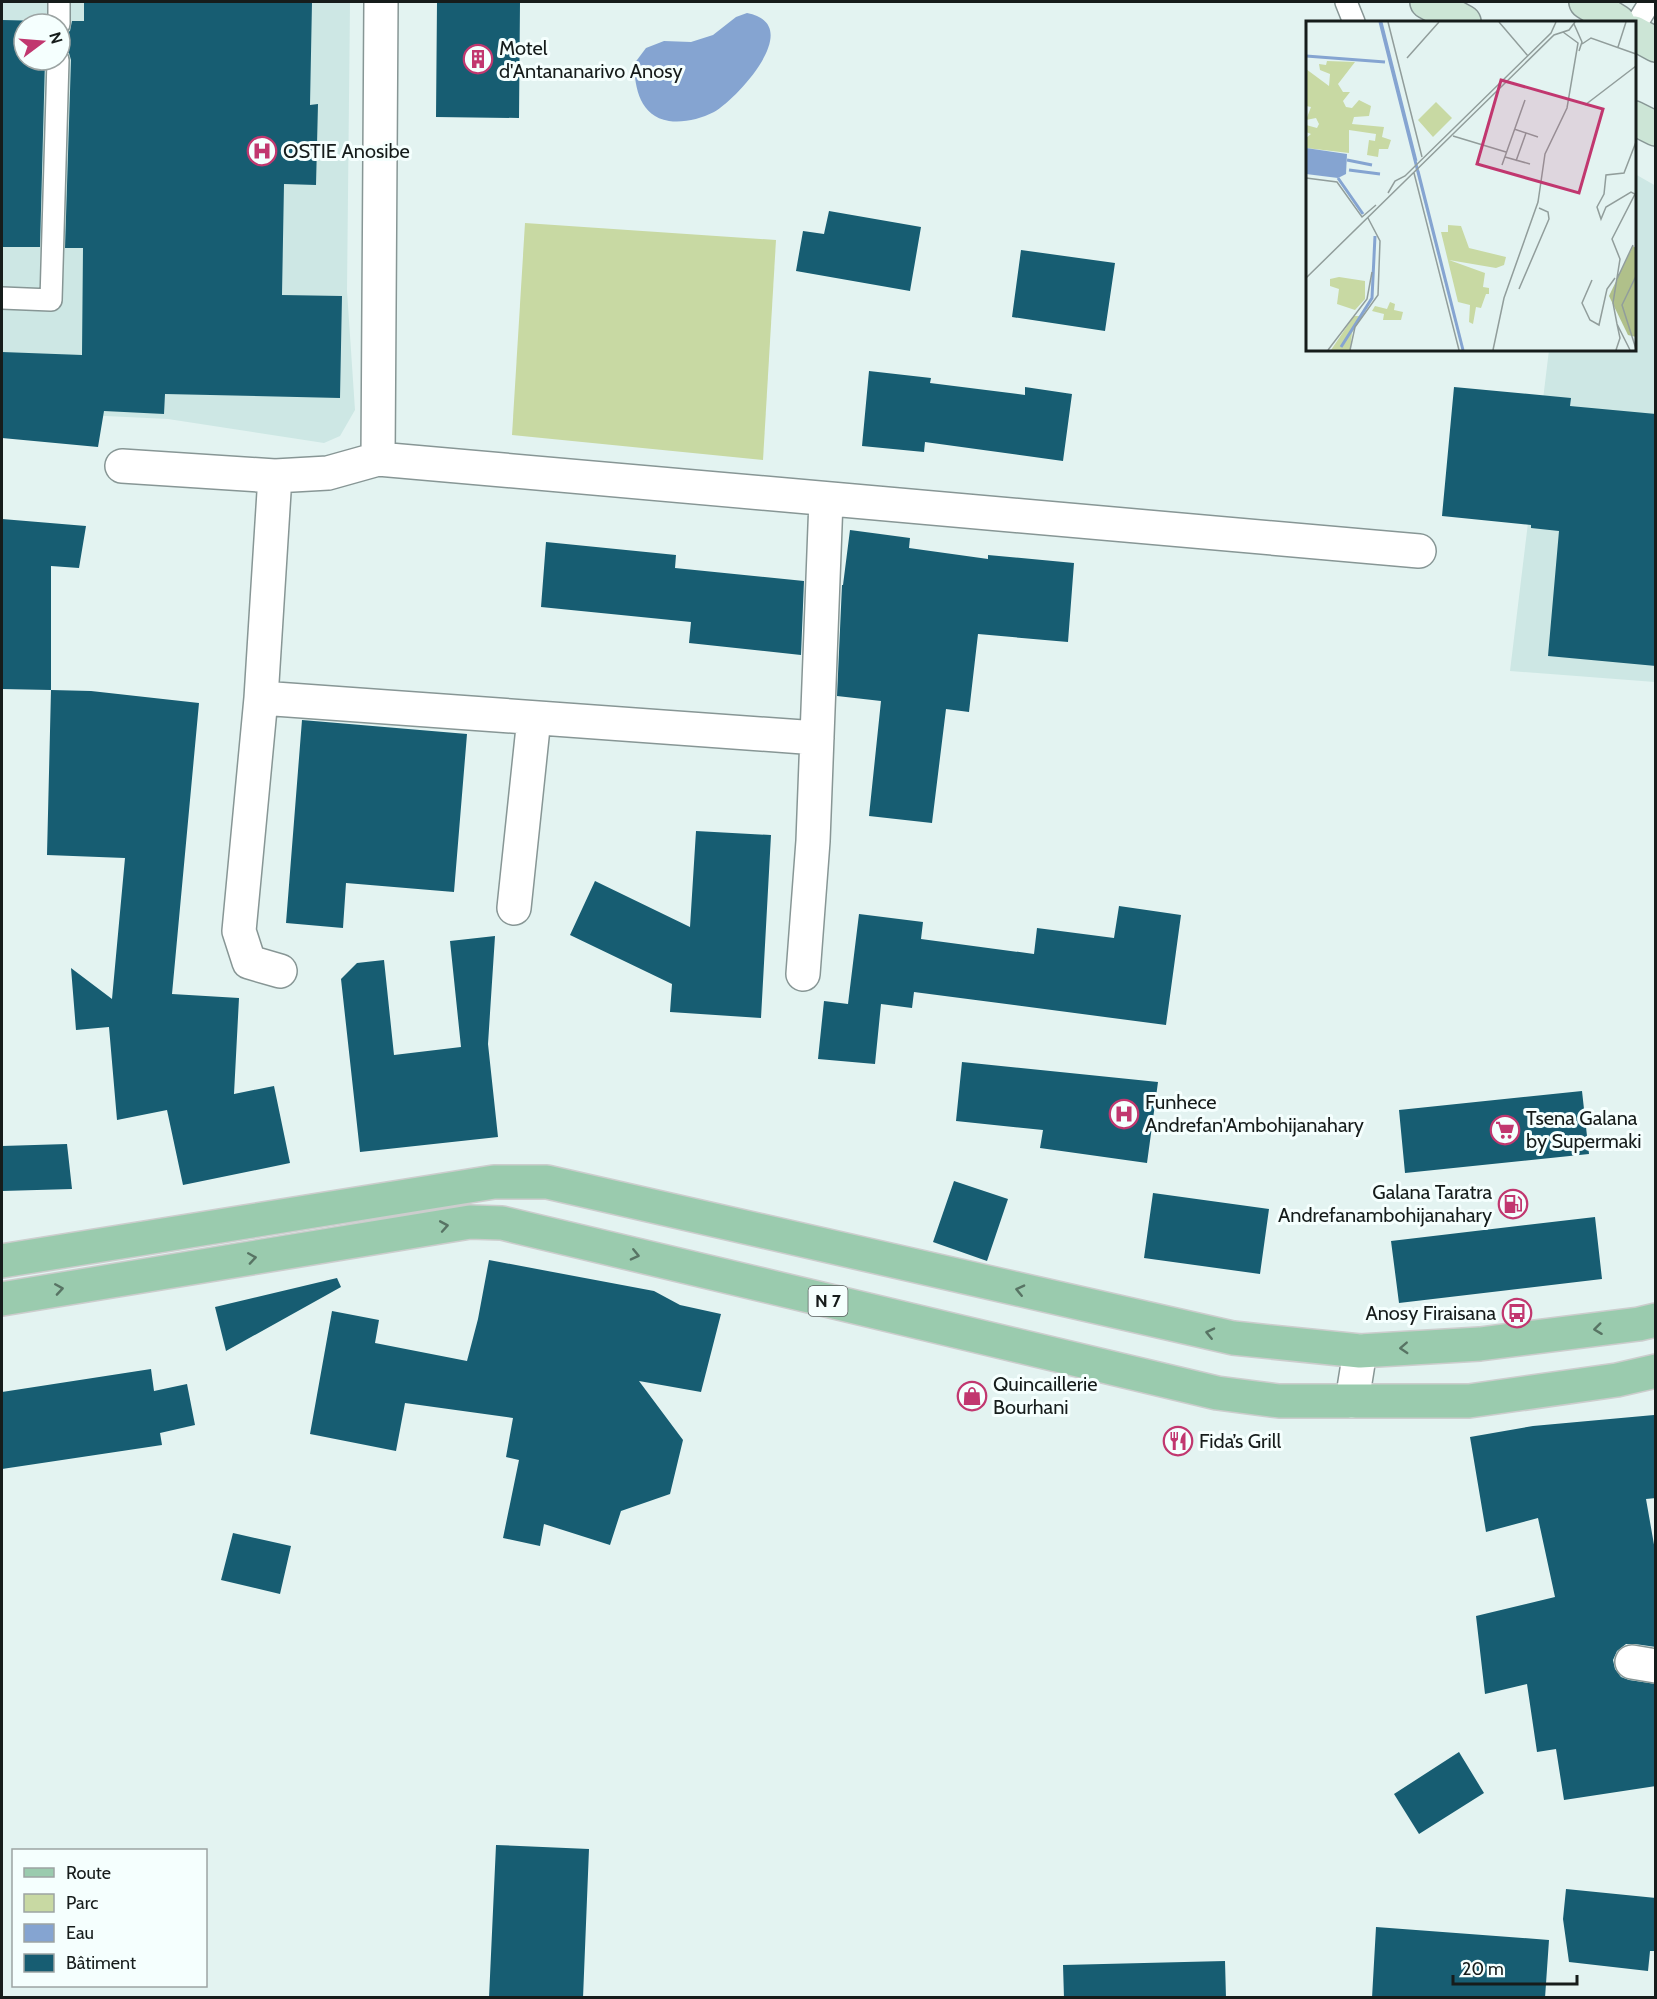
<svg xmlns="http://www.w3.org/2000/svg" width="1657" height="1999" viewBox="0 0 1657 1999" font-family="Cabin,sans-serif">
  <rect width="100%" height="100%" fill="#e3f3f1"/>
  <path fill="#cde7e4" fill-rule="evenodd" d="M 2,2 L 350,2 L 347,291 L 355,410 L 340,436 L 324,443 L 168,419 L 2,411 ZM 24,24 L 60,24 L 60,60 L 24,60 Z
    M 1635,174 L 1656,186 L 1655,682 L 1510,671 L 1549,350 L 1634,350 Z"/>
  <path fill="#c8d9a3" d="M 525,223 L 776,240 L 763,460 L 512,435 Z"/>
  <path fill="#85a4d1" d="M 747,13 C 806,24 739,97 714,112 C 700,119 684,123 669,121 C 640,116 635,89 634,64 L 646,48 L 664,41 L 691,42 L 713,35 L 736,17 Z"/>
  <path fill="#175d72" d="M 84,2 L 312,2 L 310,105 L 318,104 L 316,185 L 284,184 L 282,295 L 342,296 L 340,398 L 165,394 L 164,414 L 104,411 L 98,447 L 2,438 L 2,352 L 82,355 L 83,248 L 65,248 L 71,60 L 69,53 L 60,48 L 60,37 L 70,31 L 72,21 L 84,21 Z
    M 437,2 L 520,2 L 519,118 L 436,117 Z
    M 2,20 L 46,21 L 46,24 L 24,24 L 24,60 L 45,60 L 40,247 L 2,247 Z
    M 829,211 L 921,227 L 910,291 L 796,271 L 803,231 L 824,234 Z
    M 1021,250 L 1115,263 L 1105,331 L 1012,317 Z
    M 869,371 L 931,378 L 930,383 L 1025,395 L 1025,387 L 1072,394 L 1063,461 L 925,442 L 924,452 L 862,446 Z
    M 1454,387 L 1571,398 L 1570,406 L 1656,414 L 1656,666 L 1548,656 L 1559,531 L 1531,528 L 1531,525 L 1442,516 Z
    M 2,519 L 86,526 L 79,568 L 51,566 L 51,690 L 2,689 Z
    M 850,530 L 910,538 L 909,548 L 988,559 L 988,555 L 1074,563 L 1068,642 L 978,634 L 969,712 L 946,709 L 932,823 L 869,816 L 881,701 L 837,696 L 842,585 L 843,585 Z
    M 546,542 L 676,555 L 675,568 L 804,581 L 801,655 L 689,643 L 691,622 L 541,607 Z
    M 51,690 L 91,691 L 199,703 L 172,994 L 239,998 L 234,1094 L 274,1086 L 290,1163 L 183,1185 L 167,1110 L 117,1120 L 109,1027 L 76,1030 L 71,968 L 112,999 L 125,858 L 47,855 Z
    M 302,720 L 467,734 L 454,892 L 346,883 L 343,928 L 286,923 Z
    M 696,831 L 771,835 L 761,1018 L 670,1012 L 672,984 L 570,935 L 595,881 L 690,927 Z
    M 1119,906 L 1181,915 L 1166,1025 L 914,992 L 912,1008 L 881,1004 L 875,1064 L 818,1059 L 824,1001 L 848,1004 L 859,914 L 923,922 L 921,939 L 1034,954 L 1037,928 L 1114,938 Z
    M 495,936 L 488,1044 L 498,1137 L 360,1152 L 341,979 L 357,963 L 384,960 L 394,1055 L 461,1047 L 450,941 Z
    M 962,1062 L 1158,1082 L 1147,1163 L 1040,1148 L 1043,1130 L 956,1121 Z
    M 1582,1091 L 1589,1154 L 1405,1173 L 1399,1110 Z
    M 67,1144 L 72,1189 L 2,1191 L 2,1146 Z
    M 954,1181 L 1008,1199 L 987,1261 L 933,1242 Z
    M 1153,1193 L 1269,1209 L 1260,1274 L 1144,1258 Z
    M 1595,1217 L 1602,1279 L 1399,1303 L 1391,1241 Z
    M 489,1260 L 654,1291 L 680,1305 L 721,1314 L 701,1392 L 639,1381 L 683,1440 L 670,1494 L 621,1511 L 610,1545 L 544,1524 L 540,1546 L 503,1538 L 519,1460 L 506,1457 L 513,1418 L 405,1403 L 396,1451 L 310,1434 L 332,1311 L 379,1320 L 375,1343 L 467,1361 L 478,1319 Z
    M 337,1278 L 341,1287 L 226,1351 L 215,1307 Z
    M 151,1369 L 154,1391 L 187,1384 L 195,1425 L 160,1433 L 162,1445 L 2,1469 L 2,1392 Z
    M 1654,1415 L 1656,1498 L 1646,1499 L 1656,1556 L 1656,1647 L 1635,1644 L 1626,1644 L 1617,1651 L 1613,1660 L 1615,1669 L 1621,1677 L 1629,1680 L 1656,1684 L 1656,1786 L 1564,1800 L 1556,1749 L 1537,1752 L 1527,1684 L 1485,1694 L 1476,1616 L 1555,1597 L 1538,1518 L 1486,1532 L 1470,1437 L 1533,1426 Z
    M 233,1533 L 291,1546 L 280,1594 L 221,1580 Z
    M 1459,1752 L 1484,1793 L 1419,1834 L 1394,1794 Z
    M 496,1845 L 589,1849 L 583,1998 L 489,1998 Z
    M 1566,1889 L 1656,1898 L 1656,1951 L 1650,1951 L 1648,1971 L 1569,1962 L 1563,1919 Z
    M 1376,1927 L 1549,1940 L 1545,1998 L 1372,1998 Z
    M 1225,1961 L 1226,1998 L 1064,1998 L 1063,1965 Z"/>
  <g fill="none" stroke-linecap="round" stroke-linejoin="round">
    <g stroke="#879695" stroke-width="24">
      <path id="lane" d="M 1346,2 L 1354,22
        M 59,24 L 59,2
        M 1634,28 L 1650,2
        M 2,298 L 51,300 L 58,60"/>
    </g>
    <g stroke="#879695" stroke-width="36">
      <path id="street" d="M 378,459 L 381,2
        M 122,466 L 275,476 L 328,473 L 378,459 L 1419,551
        M 275,476 L 261,698 L 239,931 L 249,962 L 280,971
        M 261,698 L 817,738
        M 514,908 L 534,718
        M 803,974 L 813,841 L 826,500
        M 1352,1401 L 1360,1351
        M 1632,1662 L 1656,1666"/>
    </g>
    <g stroke="#879695" stroke-width="36">
      <path id="secondary" d="M 1427,2 L 1464,22
        M 1586,2 L 1618,22
        M 1634,33 L 1656,45
        M 1634,118 L 1656,129"/>
    </g>
    <g stroke="#cccdcd" stroke-width="36">
      <path id="primary" d="M 2,1261 L 494,1182 L 547,1182 L 1233,1338 L 1360,1351 L 1480,1344 L 1639,1324 L 1656,1320
        M 2,1299 L 470,1222 L 502,1223 L 1217,1393 L 1279,1401 L 1469,1401 L 1617,1380 L 1656,1371"/>
    </g>
    <use href="#lane" stroke="#fff" stroke-width="21"/>
    <use href="#street" stroke="#fff" stroke-width="33"/>
    <use href="#secondary" stroke="#cce5d6" stroke-width="33"/>
    <use href="#primary" stroke="#9acbae" stroke-width="33"/>
  </g>
  <defs><path id="oneway-chevron" d="M-2-3.5L2.5 0L-2 3.5" fill="none" stroke-width="1.6" stroke-linecap="round" stroke-linejoin="round" transform="scale(1.5)"/></defs>
  <g stroke="#587464">
    <use href="#oneway-chevron" transform="translate(444 1226) rotate(-10)"/>
    <use href="#oneway-chevron" transform="translate(635 1255) rotate(13)"/>
    <use href="#oneway-chevron" transform="translate(252 1258) rotate(-9)"/>
    <use href="#oneway-chevron" transform="translate(59 1289) rotate(-9)"/>
    <use href="#oneway-chevron" transform="translate(1020 1290) rotate(-167)"/>
    <use href="#oneway-chevron" transform="translate(1598 1329) rotate(173)"/>
    <use href="#oneway-chevron" transform="translate(1210 1333) rotate(-167)"/>
    <use href="#oneway-chevron" transform="translate(1404 1348) rotate(177)"/>
  </g>
  <defs>
    <g id="building-ring" transform="scale(1.5)"><circle r="9.5" fill="#f5fffe" stroke="#c1376f" stroke-width="1.5"/><path d="M-4-6H4V6H1V3H-1V6H-4ZM-2.5-4.3h1.7v1.8h-1.7ZM.8-4.3h1.7v1.8H.8ZM-2.5-1h1.7V.8h-1.7ZM.8-1h1.7V.8H.8Z" fill="#c1376f"/></g>
    <g id="hospital-ring" transform="scale(1.5)"><circle r="9.5" fill="#f5fffe" stroke="#c1376f" stroke-width="1.5"/><path d="M-5-5h3v3.5h4V-5h3V5h-3V1.5h-4V5h-3Z" fill="#c1376f"/></g>
    <g id="supermarket-ring" transform="scale(1.5)"><circle r="9.5" fill="#f5fffe" stroke="#c1376f" stroke-width="1.5"/><path d="M-6-5.5h2.5l.6 2H6L4.5 2H-2.5L-4.4-4H-6ZM-1.5 3.2a1.3 1.3 0 1 0 .1 0ZM3 3.2a1.3 1.3 0 1 0 .1 0Z" fill="#c1376f"/></g>
    <g id="fuel-ring" transform="scale(1.5)"><circle r="9.5" fill="#f5fffe" stroke="#c1376f" stroke-width="1.5"/><path d="M-5.5-6h7V0h2V4h1.3V-2.5L3-4.5l.8-.8L6-3V5H2.5V1h-1V6h-7ZM-4.2-4.7v3.2H.2V-4.7Z" fill="#c1376f"/></g>
    <g id="bus-ring" transform="scale(1.5)"><circle r="9.5" fill="#f5fffe" stroke="#c1376f" stroke-width="1.5"/><path d="M-5-6H5V4H4V6H2V4H-2V6H-4V4H-5ZM-3.5-4V0h7V-4ZM-3.5 1.2v1.5H-2V1.2ZM2 1.2v1.5H3.5V1.2Z" fill="#c1376f"/></g>
    <g id="shop-ring" transform="scale(1.5)"><circle r="9.5" fill="#f5fffe" stroke="#c1376f" stroke-width="1.5"/><path d="M-5-2.5h2.3a2.7 3.5 0 0 1 5.4 0H5L5.5 6h-11ZM-1.5-2.5h3a1.5 2.3 0 0 0-3 0Z" fill="#c1376f"/></g>
    <g id="restaurant-ring" transform="scale(1.5)"><circle r="9.5" fill="#f5fffe" stroke="#c1376f" stroke-width="1.5"/><path d="M-5-6h1v4h1v-4h1v4h1v-4h1v5L-1.5 .5V6h-2V.5L-5-1ZM5-6V6H3V1.5H1.5Q1.5-4 5-6Z" fill="#c1376f"/></g>
  </defs>
  <g fill-rule="evenodd">
    <use href="#building-ring" x="478" y="59"/>
    <use href="#hospital-ring" x="262" y="151"/>
    <use href="#hospital-ring" x="1124" y="1114"/>
    <use href="#supermarket-ring" x="1505" y="1130"/>
    <use href="#fuel-ring" x="1513" y="1204"/>
    <use href="#bus-ring" x="1517" y="1313"/>
    <use href="#shop-ring" x="972" y="1396"/>
    <use href="#restaurant-ring" x="1178" y="1441"/>
  </g>
  <g text-anchor="middle" dominant-baseline="central" stroke-width="6" stroke-linejoin="round" paint-order="stroke">
    <rect fill="#f5fffe" stroke="#59605f" stroke-width="1.5" x="808.5" y="1286" width="39" height="30" rx="4.5"/>
    <g font-size="18" font-weight="bold" fill="#161c1b">
      <text x="828" y="1301">N 7</text>
    </g>
    <g font-size="20" fill="#161c1b" stroke="#f5fffe" text-anchor="start">
      <text x="499" y="48">Motel<tspan x="499" dy="23">d'Antananarivo Anosy</tspan></text>
      <text x="283" y="151">OSTIE Anosibe</text>
      <text x="1145" y="1102">Funhece<tspan x="1145" dy="23">Andrefan'Ambohijanahary</tspan></text>
      <text x="1526" y="1118">Tsena Galana<tspan x="1526" dy="23">by Supermaki</tspan></text>
      <text x="1492" y="1192" text-anchor="end">Galana Taratra<tspan x="1492" dy="23">Andrefanambohijanahary</tspan></text>
      <text x="1496" y="1313" text-anchor="end">Anosy Firaisana</text>
      <text x="993" y="1384">Quincaillerie<tspan x="993" dy="23">Bourhani</tspan></text>
      <text x="1199" y="1441">Fida’s Grill</text>
    </g>
  </g>
  <g transform="translate(1306 21)">
    <rect width="330" height="330" fill="#e3f3f1"/>
    <path d="M 21,40 L 49,41 L 32,63 L 37,71 L 44,71 L 37,80 L 40,86 L 46,87 L 53,79 L 65,85 L 63,95 L 48,96 L 46,103 L 78,106 L 76,116 L 85,119 L 82,128 L 73,128 L 72,136 L 61,134 L 63,119 L 69,120 L 70,113 L 43,109 L 43,132 L 0,127 L 0,117 L 5,113 L 0,111 L 0,104 L 11,107 L 13,103 L 10,97 L 0,99 L 5,86 L 0,85 L 0,48 L 23,65 L 24,53 L 14,49 L 13,43 L 20,44 ZM 130,81 L 146,97 L 127,116 L 112,99 ZM 142,204 L 155,205 L 163,227 L 200,236 L 198,244 L 190,247 L 143,239 L 179,252 L 177,266 L 183,267 L 183,273 L 180,273 L 175,287 L 170,286 L 167,303 L 163,301 L 164,284 L 152,281 L 135,211 L 142,211 ZM 33,256 L 59,260 L 59,278 L 49,289 L 31,283 L 33,268 L 24,265 L 24,258 ZM 84,281 L 89,283 L 88,289 L 97,291 L 95,299 L 77,299 L 78,293 L 66,290 L 69,285 L 81,288 ZM 48,295 L 56,295 L 46,312 L 44,329 L 25,329 Z" fill="#c8d9a3"/>
    <path d="M 327,225 L 330,227 L 330,316 L 322,314 L 303,275 Z" fill="#b0c08a"/>
    <path d="M 0,127 L 41,133 L 40,153 L 32,157 L 0,153 Z" fill="#85a4d1"/>
    <path fill="none" stroke="#85a4d1" stroke-width="3" d="M 74,1 L 157,329M 75,1 L 110,140M 0,35 L 79,41M 41,139 L 66,144M 43,149 L 74,153M 112,150 L 157,329M 32,157 L 57,193M 35,326 L 66,277 L 69,215"/>
    <path fill="none" stroke="#919d9b" stroke-width="1.5" d="M 82,1 L 116,136M 193,1 L 222,35M 268,3 L 276,21 L 273,30M 276,23 L 285,17 L 330,33M 312,26 L 320,1M 101,37 L 133,1M 279,84 L 330,45M 208,108 L 232,116M 147,115 L 200,131M 199,136 L 224,143M 210,140 L 220,112M 196,144 L 219,79M 108,152 L 153,329M 0,157 L 31,161 L 56,196 L 70,184M 82,172 L 89,160 L 99,155 L 245,12 L 250,1M 330,255 L 316,284 L 330,328M 0,257 L 248,14 L 263,9 L 269,1M 311,258 L 327,224M 286,259 L 276,282 L 284,299 L 293,304 L 301,268 L 309,257M 213,268 L 243,198 L 242,191 L 233,187M 22,329 L 61,278 L 66,251M 44,329 L 49,306 L 72,274 L 74,220 L 62,197M 187,329 L 198,277 L 232,181 L 239,133 L 261,87 L 272,22 L 257,11M 310,329 L 314,317 L 311,303M 324,329 L 311,303 L 307,282 L 314,238 L 306,218 L 329,173 L 325,171 L 300,186 L 295,198 L 291,186 L 298,173 L 300,154 L 318,152 L 330,121"/>
    <path fill="#c1376f" fill-opacity="0.15" stroke="#c1376f" stroke-width="3" d="M 195,59 L 297,88 L 273,172 L 171,143 Z"/>
    <rect width="330" height="330" fill="none" stroke="#161c1b" stroke-width="3"/>
  </g>
  <rect width="1657" height="1999" fill="none" stroke="#161c1b" stroke-width="6"/>
  <rect x="12" y="1849" width="195" height="138" fill="#f5fffe" stroke="#9ca4a3" stroke-width="1.5"/>
  <rect x="24" y="1868" width="30" height="9" fill="#9acbae" stroke="#9ca4a3" stroke-width="1.5"/>
  <text x="66" y="1879" font-size="18" fill="#161c1b">Route</text>
  <rect x="24" y="1894" width="30" height="18" fill="#c8d9a3" stroke="#9ca4a3" stroke-width="1.5"/>
  <text x="66" y="1909" font-size="18" fill="#161c1b">Parc</text>
  <rect x="24" y="1924" width="30" height="18" fill="#85a4d1" stroke="#9ca4a3" stroke-width="1.5"/>
  <text x="66" y="1939" font-size="18" fill="#161c1b">Eau</text>
  <rect x="24" y="1954" width="30" height="18" fill="#175d72" stroke="#9ca4a3" stroke-width="1.5"/>
  <text x="66" y="1969" font-size="18" fill="#161c1b">Bâtiment</text>
  <g transform="translate(42 42) rotate(74)"><circle r="28" fill="#f5fffe" stroke="#9ca4a3" stroke-width="1.5"/>
  <path d="M0-4.5L10 22L0 15L-10 22Z" fill="#c1376f"/>
  <text y="-9" font-size="16" font-weight="bold" text-anchor="middle" fill="#161c1b">N</text>
  </g>
  <path d="M1453 1975v9h124v-9" fill="none" stroke="#161c1b" stroke-width="3"/>
  <text x="1462" y="1975" font-size="18" fill="#161c1b" stroke="#f5fffe" stroke-width="4.5" paint-order="stroke">20 m</text>
</svg>
